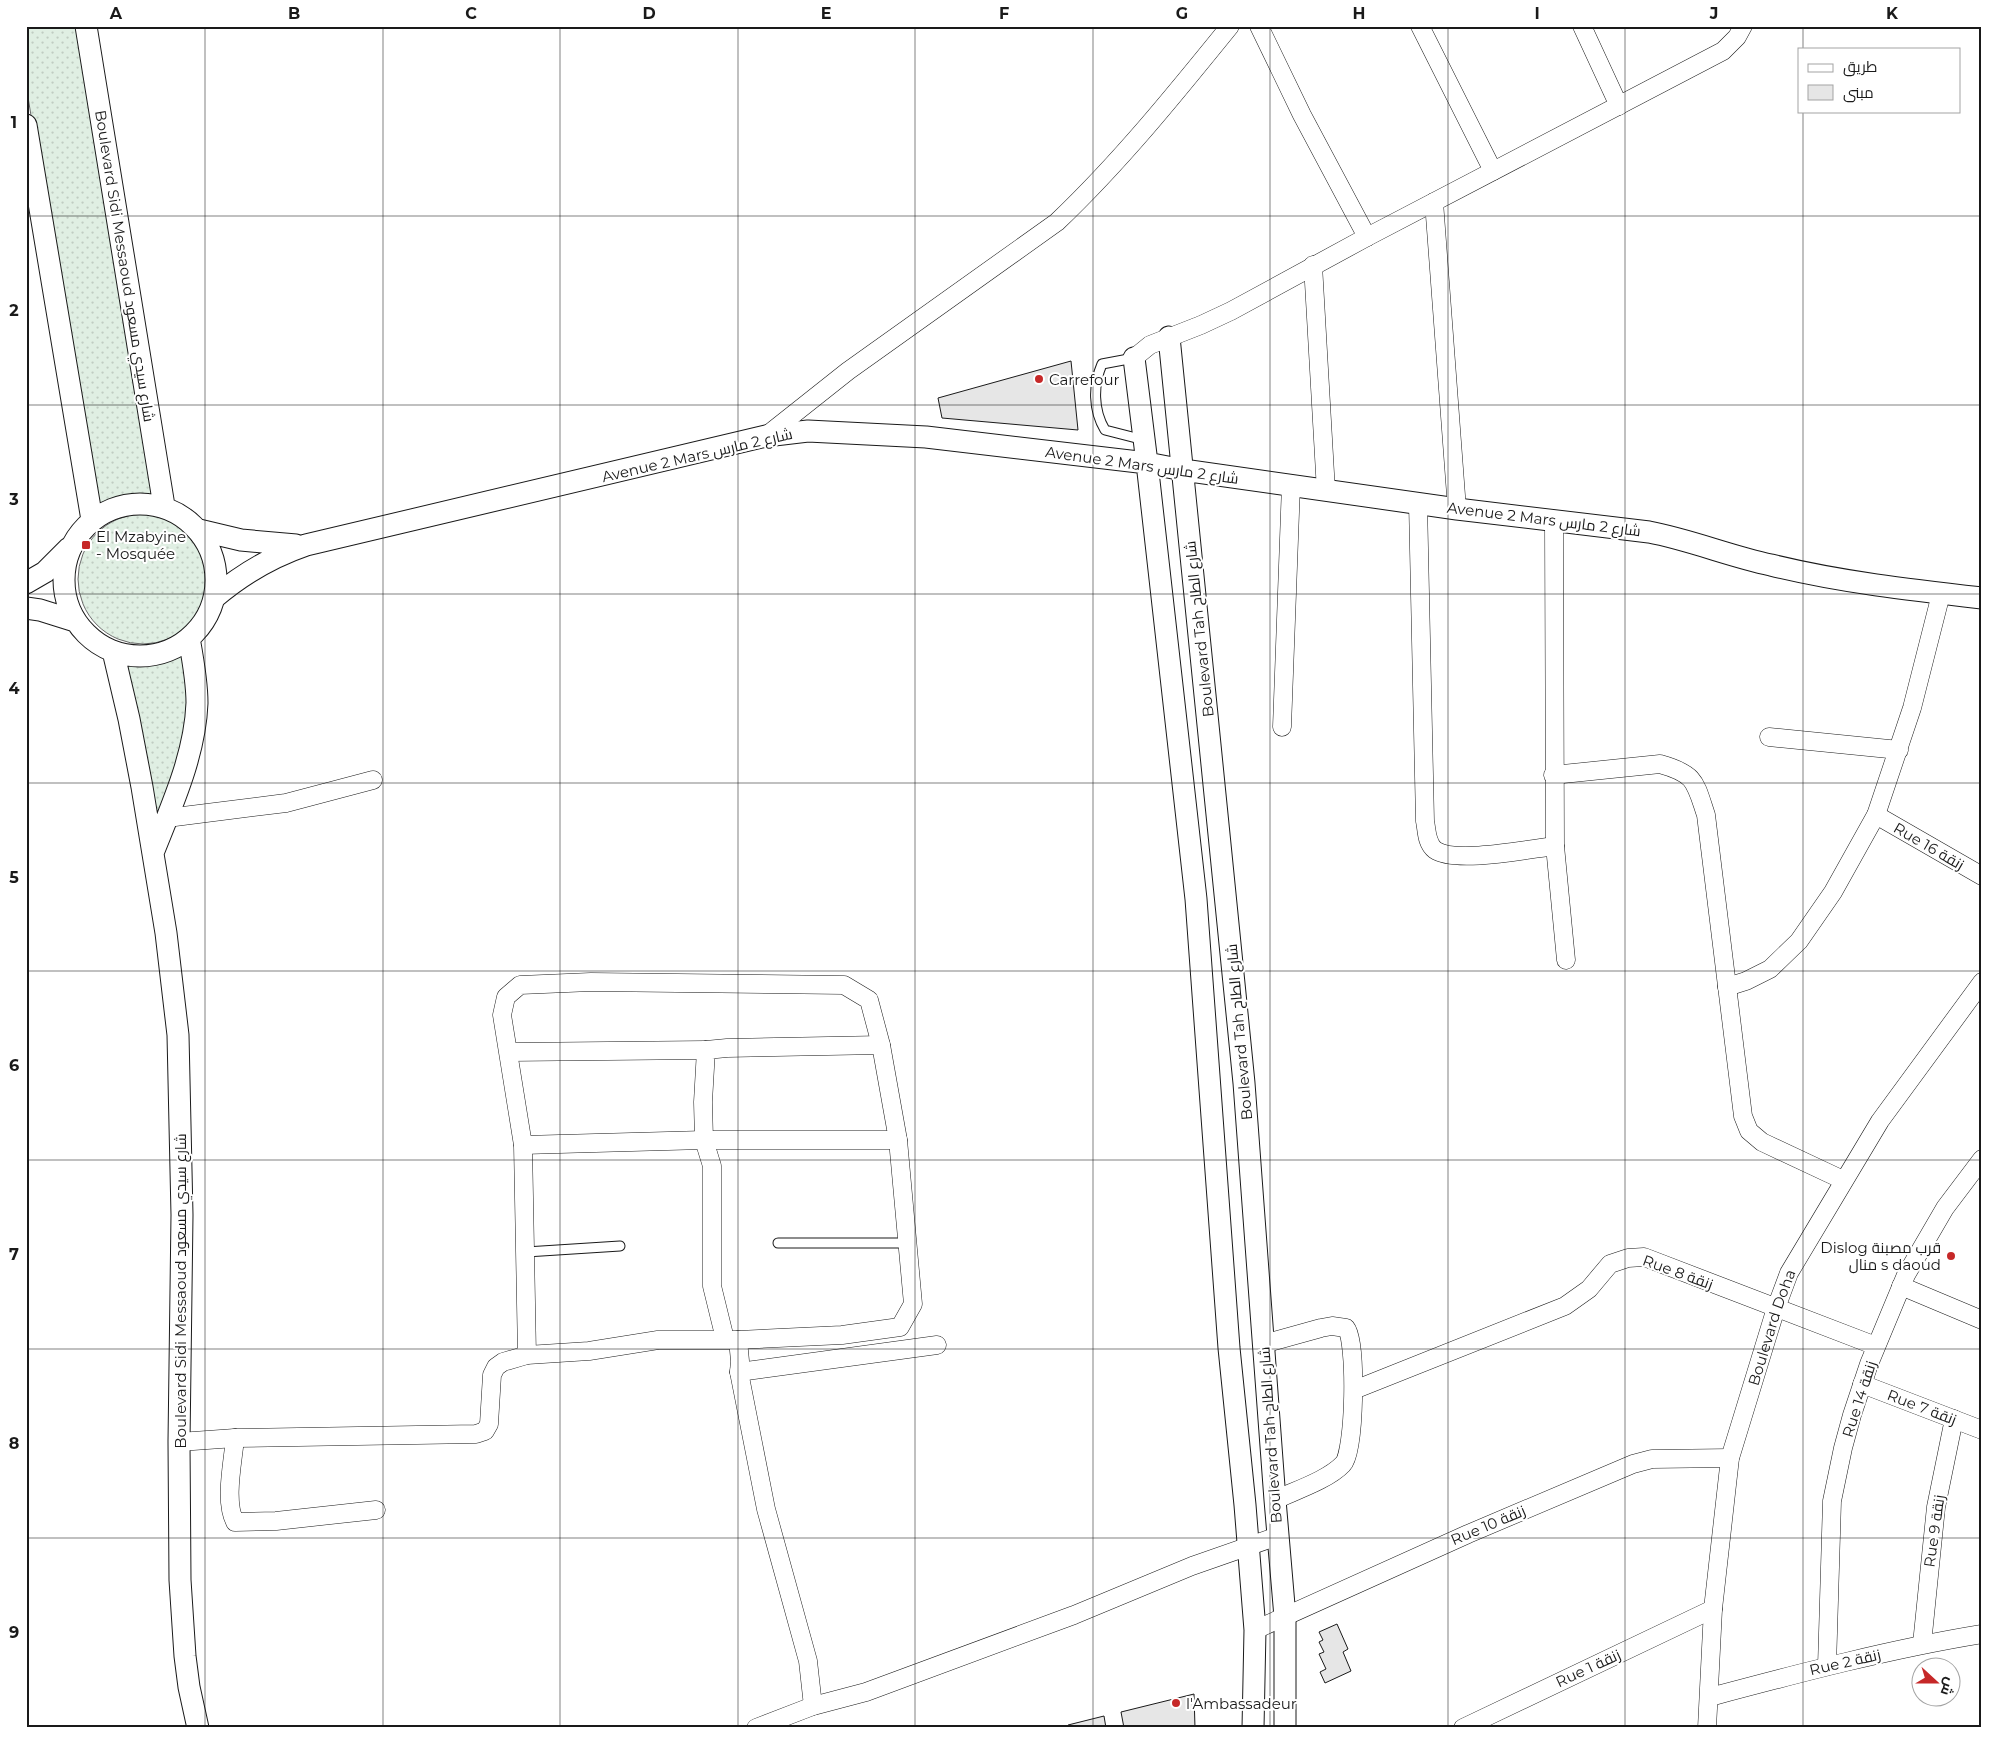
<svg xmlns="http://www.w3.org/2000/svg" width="2008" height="1754" viewBox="0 0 2008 1754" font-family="Montserrat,Cairo,sans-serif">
  <defs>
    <pattern id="grass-dots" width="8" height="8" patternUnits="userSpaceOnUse" patternTransform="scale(1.25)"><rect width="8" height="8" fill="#e0efe3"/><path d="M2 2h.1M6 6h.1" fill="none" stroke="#c0ccc2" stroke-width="1.8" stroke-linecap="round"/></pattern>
  </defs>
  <rect width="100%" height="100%" fill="#fff"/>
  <path fill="url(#grass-dots)" stroke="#6a6a6a" d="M 26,26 L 78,26 L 159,500 C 136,497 117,502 96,511 L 26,85 Z
    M78 579a65 65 0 1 1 130 0a65 65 0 1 1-130 0Z
    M 184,649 L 190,680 L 185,738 L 154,835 L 119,659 C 145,661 160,662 184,649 Z"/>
  <path fill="#e6e6e6" stroke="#1a1a1a" d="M 1071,361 L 1078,430 L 942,418 L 938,398 Z
    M 1337,1624 L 1348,1649 L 1343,1652 L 1351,1671 L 1325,1683 L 1320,1672 L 1326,1669 L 1319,1654 L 1324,1652 L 1319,1642 L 1323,1640 L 1319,1632 Z
    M 1194,1694 L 1195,1728 L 1124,1728 L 1121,1712 Z
    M 1104,1716 L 1106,1728 L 1069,1728 L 1068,1725 Z"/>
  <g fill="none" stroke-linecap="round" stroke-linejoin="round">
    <g stroke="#1a1a1a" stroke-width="11">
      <path id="service" d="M 1134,358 L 1102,364 C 1093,385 1093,410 1105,430 L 1144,440
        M 778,1243 L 908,1243
        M 526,1252 L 620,1246"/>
    </g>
    <g stroke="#1a1a1a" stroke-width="19">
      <g id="minor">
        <path d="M 1259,26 L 1302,115 L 1367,237"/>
        <path d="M 1420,26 L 1493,171"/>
        <path d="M 1582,26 L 1619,106"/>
        <path d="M 1434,202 L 1457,509"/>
        <path d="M 1313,265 L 1326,491"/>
        <path d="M 1134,358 L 1150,345 L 1201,325 L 1231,311 L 1367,237 L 1723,51 L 1737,37 L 1743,26"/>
        <path d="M 766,436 L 848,371 L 1057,222 C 1120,162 1175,94 1230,26"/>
        <path d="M 1418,503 L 1425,821 C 1427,830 1426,843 1435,850 C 1455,864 1529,849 1555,846"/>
        <path d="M 1554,521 L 1555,846 L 1566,960"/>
        <path d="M 1282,727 L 1291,485"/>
        <path d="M 1769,737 L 1899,750"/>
        <path d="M 1553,775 L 1660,764 C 1696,774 1695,782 1706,815 L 1743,1116 L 1749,1131 L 1762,1142 L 1843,1180"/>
        <path d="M 1876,815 L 1982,876"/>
        <path d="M 167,818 L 286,803 L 373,780"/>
        <path d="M 1727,987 L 1746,981 L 1770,969 L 1799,941 L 1833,892 L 1876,815 L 1912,708 L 1941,594"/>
        <path d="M 509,1052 L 706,1050"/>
        <path d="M 523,1145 L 704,1140 L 898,1140"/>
        <path d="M 1901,1286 L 1982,1320"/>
        <path d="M 725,1339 L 712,1286 L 712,1166 L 704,1140 L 703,1102 L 706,1050 L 727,1048 L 881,1045"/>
        <path d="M 1263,1344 L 1321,1328 L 1332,1326 L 1346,1328 C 1357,1341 1355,1452 1343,1464 C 1328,1480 1294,1491 1275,1500"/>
        <path d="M 527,1355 L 523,1145 L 502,1015 L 506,997 L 520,985 L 591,982 L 844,985 L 869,1000 L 881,1045 L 898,1140 L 913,1304 L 900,1327 L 842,1335 L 738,1340"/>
        <path d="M 739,1372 L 937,1345"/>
        <path d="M 1862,1384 L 1982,1430"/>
        <path d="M 1354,1390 L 1565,1306 L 1589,1289 L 1610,1264 L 1628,1258 L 1644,1257 L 1876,1346"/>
        <path d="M 235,1438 C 233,1462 224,1501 235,1522 L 276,1521 L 376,1510"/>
        <path d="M 179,1442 L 235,1438 L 476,1434 L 485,1431 L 489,1424 L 492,1375 L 496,1367 L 503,1362 L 527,1355 L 589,1351 L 658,1340 L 738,1340 L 740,1361 L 739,1372 L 766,1509 L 808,1661 L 813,1706"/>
        <path d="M 1255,1630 L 1468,1534 L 1633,1464 L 1652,1459 L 1730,1458"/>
        <path d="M 1922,1644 L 1936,1507 L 1954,1419"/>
        <path d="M 1827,1666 L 1832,1501 L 1843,1448 L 1852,1415 L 1869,1364 L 1906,1275 L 1945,1208 L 1982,1159"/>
        <path d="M 1710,1697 C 1800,1673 1890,1649 1982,1634"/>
        <path d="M 756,1728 L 813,1706 L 866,1692 L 1074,1615 L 1192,1566 L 1278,1536"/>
        <path d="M 1463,1728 L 1713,1609"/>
        <path id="s1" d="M 1707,1728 L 1713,1609 L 1730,1458 L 1776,1308 L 1789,1273 L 1880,1121 L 1982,982"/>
      </g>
    </g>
    <g stroke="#1a1a1a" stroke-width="23">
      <path id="tertiary" d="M 86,26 L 164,506
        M 26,125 L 92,520
        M 1169,337 L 1244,1083 L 1275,1500 L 1285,1617 L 1285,1728
        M 1134,358 L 1147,463 L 1196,899 L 1229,1348 L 1245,1505 L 1255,1630 L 1253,1728
        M64 580a76 76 0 1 1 152 0a76 76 0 1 1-152 0Z
        M 199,530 L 241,540 L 296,545
        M 26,583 L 45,572 L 69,548
        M 214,598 C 242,574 271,557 306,545 L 766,436 L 808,431 L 926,437 L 1147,463 L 1183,470 L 1457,509 L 1649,532 C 1691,540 1729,556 1771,565 C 1840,582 1911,590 1982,598
        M 26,608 L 40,610 L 75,621
        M 113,651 L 129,719 L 142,787 L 166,933 L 178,1035 L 182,1215 L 179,1442 L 180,1580 L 185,1656 L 189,1687 L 198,1728
        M 153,853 C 172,805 195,755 197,703 C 197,681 193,660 189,638"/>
    </g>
    <use href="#service" stroke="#fff" stroke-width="9"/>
    <use href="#minor" stroke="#fff" stroke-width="18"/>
    <use href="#tertiary" stroke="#fff" stroke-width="21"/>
  </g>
  <path fill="none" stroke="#1a1a1a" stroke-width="1" stroke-opacity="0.55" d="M 205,26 L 205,1728M 383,26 L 383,1728M 560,26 L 560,1728M 738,26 L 738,1728M 915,26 L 915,1728M 1093,26 L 1093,1728M 1270,26 L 1270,1728M 1448,26 L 1448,1728M 1625,26 L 1625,1728M 1803,26 L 1803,49M 1803,111 L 1803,1728M 26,216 L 1982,216M 26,405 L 1982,405M 26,594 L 1982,594M 26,783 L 1982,783M 26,971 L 1982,971M 26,1160 L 1982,1160M 26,1349 L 1982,1349M 26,1538 L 1982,1538"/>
  <g fill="#c62828" stroke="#fff" stroke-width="2">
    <circle cx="1039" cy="379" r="5"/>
    <rect x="81" y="540" width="10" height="10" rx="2.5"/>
    <circle cx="1951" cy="1256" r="5"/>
    <circle cx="1176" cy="1703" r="5"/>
  </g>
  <g text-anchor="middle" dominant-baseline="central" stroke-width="4" stroke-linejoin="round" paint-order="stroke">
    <g font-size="15" fill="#1a1a1a" stroke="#fff">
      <text transform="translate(125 266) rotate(81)">Boulevard Sidi Messaoud شارع سيدي مسعود</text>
      <text transform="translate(697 455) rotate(-13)">Avenue 2 Mars شارع 2 مارس</text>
      <text transform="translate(1142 465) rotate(8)">Avenue 2 Mars شارع 2 مارس</text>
      <text transform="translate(1544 519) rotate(7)">Avenue 2 Mars شارع 2 مارس</text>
      <text transform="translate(1199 629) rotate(-96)">Boulevard Tah شارع الطاح</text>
      <text transform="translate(1929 846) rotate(30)">Rue 16 زنقة</text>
      <text transform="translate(1239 1032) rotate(-95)">Boulevard Tah شارع الطاح</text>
      <text transform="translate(1678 1272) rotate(20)">Rue 8 زنقة</text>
      <text transform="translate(180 1291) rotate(-90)">Boulevard Sidi Messaoud شارع سيدي مسعود</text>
      <text stroke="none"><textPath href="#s1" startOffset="408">Boulevard Doha</textPath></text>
      <text transform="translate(1859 1399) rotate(-72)">Rue 14 زنقة</text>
      <text transform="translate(1922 1407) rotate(21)">Rue 7 زنقة</text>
      <text transform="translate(1270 1435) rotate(-94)">Boulevard Tah شارع الطاح</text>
      <text transform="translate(1488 1525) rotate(-23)">Rue 10 زنقة</text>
      <text transform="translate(1934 1531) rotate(-82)">Rue 9 زنقة</text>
      <text transform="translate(1845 1662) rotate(-13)">Rue 2 زنقة</text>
      <text transform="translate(1588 1668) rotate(-25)">Rue 1 زنقة</text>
    </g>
    <g font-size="15" fill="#1a1a1a" stroke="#fff" text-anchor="start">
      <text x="1049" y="379">Carrefour</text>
      <text x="96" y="536">El Mzabyine<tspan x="96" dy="17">- Mosquée</tspan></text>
      <text x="1941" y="1247" text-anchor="end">Dislog قرب مصبنة<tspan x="1941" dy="17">منال s daoud</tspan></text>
      <text x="1186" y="1703">l'Ambassadeur</text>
    </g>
  </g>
  <rect width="2008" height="1754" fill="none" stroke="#ffffff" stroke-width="55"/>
  <rect x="1798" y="48" width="162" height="65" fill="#ffffff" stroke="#a3a3a3"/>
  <rect x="1808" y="64" width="25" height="8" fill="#ffffff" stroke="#a3a3a3"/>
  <text x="1843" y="72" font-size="15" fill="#1a1a1a">طريق</text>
  <rect x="1808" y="85" width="25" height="15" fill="#e6e6e6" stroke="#a3a3a3"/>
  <text x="1843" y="98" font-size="15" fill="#1a1a1a">مبنى</text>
  <g transform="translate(1936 1682) rotate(111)"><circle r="24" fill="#ffffff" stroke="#a3a3a3"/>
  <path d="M0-4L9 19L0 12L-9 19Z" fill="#c62828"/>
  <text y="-8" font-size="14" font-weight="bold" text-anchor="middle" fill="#1a1a1a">ش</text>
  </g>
  <rect x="28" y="28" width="1952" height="1698" fill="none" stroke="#1a1a1a" stroke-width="2"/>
  <g font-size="16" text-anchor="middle" font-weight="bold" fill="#1a1a1a">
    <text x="116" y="19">A</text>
    <text x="294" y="19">B</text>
    <text x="471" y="19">C</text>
    <text x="649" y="19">D</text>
    <text x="826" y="19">E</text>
    <text x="1004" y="19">F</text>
    <text x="1182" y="19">G</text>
    <text x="1359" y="19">H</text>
    <text x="1537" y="19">I</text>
    <text x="1714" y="19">J</text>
    <text x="1892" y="19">K</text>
    <text x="14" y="128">1</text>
    <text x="14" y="316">2</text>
    <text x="14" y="505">3</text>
    <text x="14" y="694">4</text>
    <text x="14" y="883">5</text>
    <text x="14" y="1071">6</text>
    <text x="14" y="1260">7</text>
    <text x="14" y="1449">8</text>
    <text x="14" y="1638">9</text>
  </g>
</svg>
